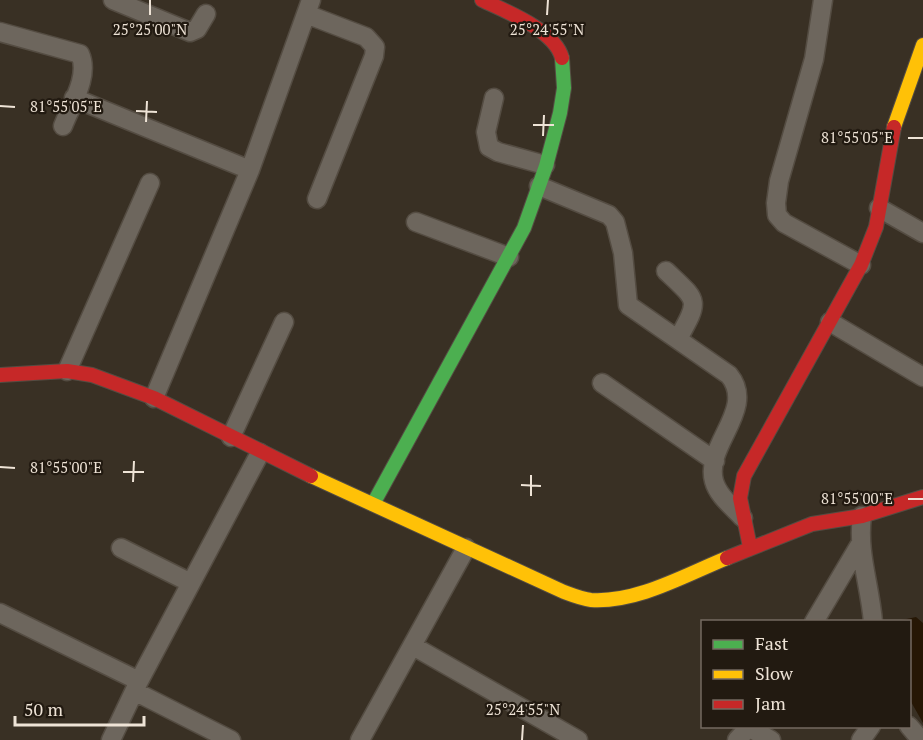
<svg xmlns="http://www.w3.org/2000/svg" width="923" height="740" viewBox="0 0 923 740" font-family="'PT Serif',serif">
  <rect width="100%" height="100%" fill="#393024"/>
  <path fill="#261705" d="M 916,617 L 923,623 L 923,723 L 910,700 L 910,622 L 897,621 Z"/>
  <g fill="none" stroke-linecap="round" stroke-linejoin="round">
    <g stroke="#544c42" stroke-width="21">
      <path id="street" d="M 113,0 L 190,32 L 197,29 L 206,14
        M 823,0 L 814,59 L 779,181 L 776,203 L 777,215 L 784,223 L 861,265
        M 306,14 L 366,37 L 375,47 L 374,56 L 317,199
        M 0,32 L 80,54 C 90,76 71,105 63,126
        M 74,98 L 250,170
        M 494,98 L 486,132 L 489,147 L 498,152 L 545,165
        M 539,186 L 609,215 L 615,222 L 623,253 L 628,305 L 729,375 C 757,409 704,445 714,481 C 718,496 733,507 743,518
        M 879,208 L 923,233
        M 416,222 L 509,257
        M 666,271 C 699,302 700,299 678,339
        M 830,322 L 923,377
        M 67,371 L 150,183
        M 602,383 L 715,461
        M 154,398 L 250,170 L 311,0
        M 231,437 L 284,322
        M 862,516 C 857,552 870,585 873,622
        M 121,548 L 191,583
        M 0,613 L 139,681
        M 814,622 L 859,546
        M 413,646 L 578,740
        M 136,692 L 231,740
        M 909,726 L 921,740
        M 750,728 L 771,740
        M 111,740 L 139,681 L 260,453
        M 360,740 L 466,548
        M 737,740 L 750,726
        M 861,740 L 871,726"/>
    </g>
    <g stroke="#544c42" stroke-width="16">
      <path id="fast" d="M 373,504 L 524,228 L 546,166 L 560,113 L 564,88 L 562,58"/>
    </g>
    <g stroke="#544c42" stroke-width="16">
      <path id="slow" d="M 894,127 L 923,45
        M 311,476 L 564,592 C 572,595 582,599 591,600 C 637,603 685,575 727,558"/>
    </g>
    <g stroke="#544c42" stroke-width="16">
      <path id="jam" d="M 482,0 C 505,11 555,30 562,58
        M 0,375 L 67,371 L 92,375 L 154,398 L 311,476
        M 750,547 L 740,498 L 744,476 L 861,265 L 876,227 L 894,127
        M 727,558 L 812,524 L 862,516 L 923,497"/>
    </g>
    <use href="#street" stroke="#6d665d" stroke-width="18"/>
    <use href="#fast" stroke="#4caf50" stroke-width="14"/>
    <use href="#slow" stroke="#ffc107" stroke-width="14"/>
    <use href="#jam" stroke="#c62828" stroke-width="14"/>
  </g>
  <path fill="none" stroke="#eee3d6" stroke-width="2" d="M 150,15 L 150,0M 547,15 L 548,0M 0,106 L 15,107M 136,111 L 157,112M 146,122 L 147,101M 533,125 L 554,125M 543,136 L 544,115M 908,138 L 923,138M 0,467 L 15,468M 123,472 L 144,472M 133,482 L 134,461M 521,485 L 541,486M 531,496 L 531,475M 908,499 L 923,499M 522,740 L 523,725"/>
  <g font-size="15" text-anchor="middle" fill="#eee3d6" stroke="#221a11" stroke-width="4.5" stroke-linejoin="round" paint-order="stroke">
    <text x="150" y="35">25°25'00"N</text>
    <text x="547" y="35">25°24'55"N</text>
    <text x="66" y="112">81°55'05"E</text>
    <text x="857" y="143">81°55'05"E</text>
    <text x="66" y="473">81°55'00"E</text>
    <text x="857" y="504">81°55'00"E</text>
    <text x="523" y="715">25°24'55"N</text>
  </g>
  <rect x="701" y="620" width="210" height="108" fill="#221a11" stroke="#746a60" stroke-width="1.5"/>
  <rect x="713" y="640" width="30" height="9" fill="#4caf50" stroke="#746a60" stroke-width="1.5"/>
  <text x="755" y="650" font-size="18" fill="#eee3d6">Fast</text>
  <rect x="713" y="670" width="30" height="9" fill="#ffc107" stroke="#746a60" stroke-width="1.5"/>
  <text x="755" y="680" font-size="18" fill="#eee3d6">Slow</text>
  <rect x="713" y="700" width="30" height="9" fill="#c62828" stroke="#746a60" stroke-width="1.5"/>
  <text x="755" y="710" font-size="18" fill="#eee3d6">Jam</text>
  <path d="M15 716v9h129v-9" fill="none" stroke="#eee3d6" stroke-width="3"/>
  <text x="24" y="716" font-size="18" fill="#eee3d6" stroke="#221a11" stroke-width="4.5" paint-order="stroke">50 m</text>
</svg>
